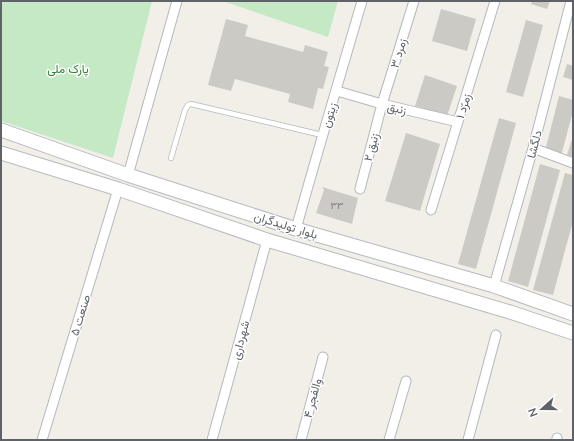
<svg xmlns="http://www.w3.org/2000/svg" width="574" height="441" viewBox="0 0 574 441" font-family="Mulish,Vazirmatn,sans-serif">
  <rect width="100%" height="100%" fill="#f1efe8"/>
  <path fill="#c5e8c5" d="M 1,1 L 152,1 L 113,158 L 1,121 Z
    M 223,1 L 338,1 L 328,37 Z"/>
  <path fill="#cccac5" d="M 532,1 L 550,1 L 547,9 L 531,4 Z
    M 441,9 L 476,19 L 467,51 L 432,41 Z
    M 226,19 L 248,25 L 245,36 L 303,52 L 305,45 L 328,52 L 324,66 L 329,67 L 323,89 L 318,88 L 313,109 L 288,102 L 290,94 L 235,79 L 231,91 L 208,85 Z
    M 526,20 L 543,25 L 523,97 L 506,92 Z
    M 567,64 L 573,66 L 573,80 L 563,77 Z
    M 425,75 L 457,86 L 447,116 L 415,106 Z
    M 559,96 L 573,100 L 573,111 L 561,156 L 545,151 Z
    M 499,118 L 516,123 L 476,269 L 458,264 Z
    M 406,133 L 440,144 L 420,211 L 385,201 Z
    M 573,136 L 573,157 L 567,155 Z
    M 540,164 L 560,170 L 528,287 L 508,281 Z
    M 565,173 L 573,175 L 573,221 L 553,295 L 533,290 Z
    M 322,187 L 358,198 L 352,224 L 316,213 L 324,190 Z"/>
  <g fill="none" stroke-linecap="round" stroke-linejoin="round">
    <g stroke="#b5b8bc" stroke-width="6">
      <path id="service" d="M 171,158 L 185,110 L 188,105 L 191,104 L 322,135"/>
    </g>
    <g stroke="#b5b8bc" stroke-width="11">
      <path id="minor" d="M 337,91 L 382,104 L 458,122
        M 533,148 L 573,163
        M 128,175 L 177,1
        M 360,189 L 382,104 L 414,1
        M 431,210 L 495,1
        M 296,229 C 317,153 340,77 362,1
        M 494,286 L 533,148 L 571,1
        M 42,440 L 118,189
        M 212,440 L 267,240
        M 301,440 L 323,357
        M 389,440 L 406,381
        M 468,440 L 496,335
        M 557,440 L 557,438"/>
    </g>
    <g stroke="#b6babf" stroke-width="15">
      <path id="secondary" d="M 1,130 L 128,175 L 296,229 L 494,286 L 573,314
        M 1,153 L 118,189 L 267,240 L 510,312 L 573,333"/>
    </g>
    <use href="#service" stroke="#fff" stroke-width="4.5"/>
    <use href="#minor" stroke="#fff" stroke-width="9"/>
    <use href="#secondary" stroke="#fff" stroke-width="13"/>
  </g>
  <g text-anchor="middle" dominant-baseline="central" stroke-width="3" stroke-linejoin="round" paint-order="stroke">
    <g font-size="10" fill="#7a7d7f">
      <text x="337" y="205">۳۳</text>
    </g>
    <g font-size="12" fill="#5f6368" stroke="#fff">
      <text transform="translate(398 53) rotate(-73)">زمرد ۳</text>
      <text transform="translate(463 106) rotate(-73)">زمرّد ۱</text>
      <text transform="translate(397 108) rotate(13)">زنبق</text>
      <text transform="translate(329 115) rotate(-72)">زیتون</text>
      <text transform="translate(534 144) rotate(-75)">دلگشا</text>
      <text transform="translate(371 147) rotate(-75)">زنبق ۲</text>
      <text transform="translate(286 225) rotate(17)">بلوار تولیدگران</text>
      <text transform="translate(80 315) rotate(-73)">صنعت ۵</text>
      <text transform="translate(240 340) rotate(-75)">شهرداری</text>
      <text transform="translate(312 398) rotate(-75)">والفجر ۴</text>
    </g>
    <g font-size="12" fill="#348238" stroke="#fff">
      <text x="68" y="68">پارک ملی</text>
    </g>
  </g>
  <rect width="574" height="441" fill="none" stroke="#5f6368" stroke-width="4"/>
  <g transform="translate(542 409) rotate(249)" stroke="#ffffff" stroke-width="3" paint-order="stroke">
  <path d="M0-3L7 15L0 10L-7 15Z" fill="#5f6368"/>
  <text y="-6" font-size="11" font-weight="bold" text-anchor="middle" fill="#5f6368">N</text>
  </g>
</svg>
